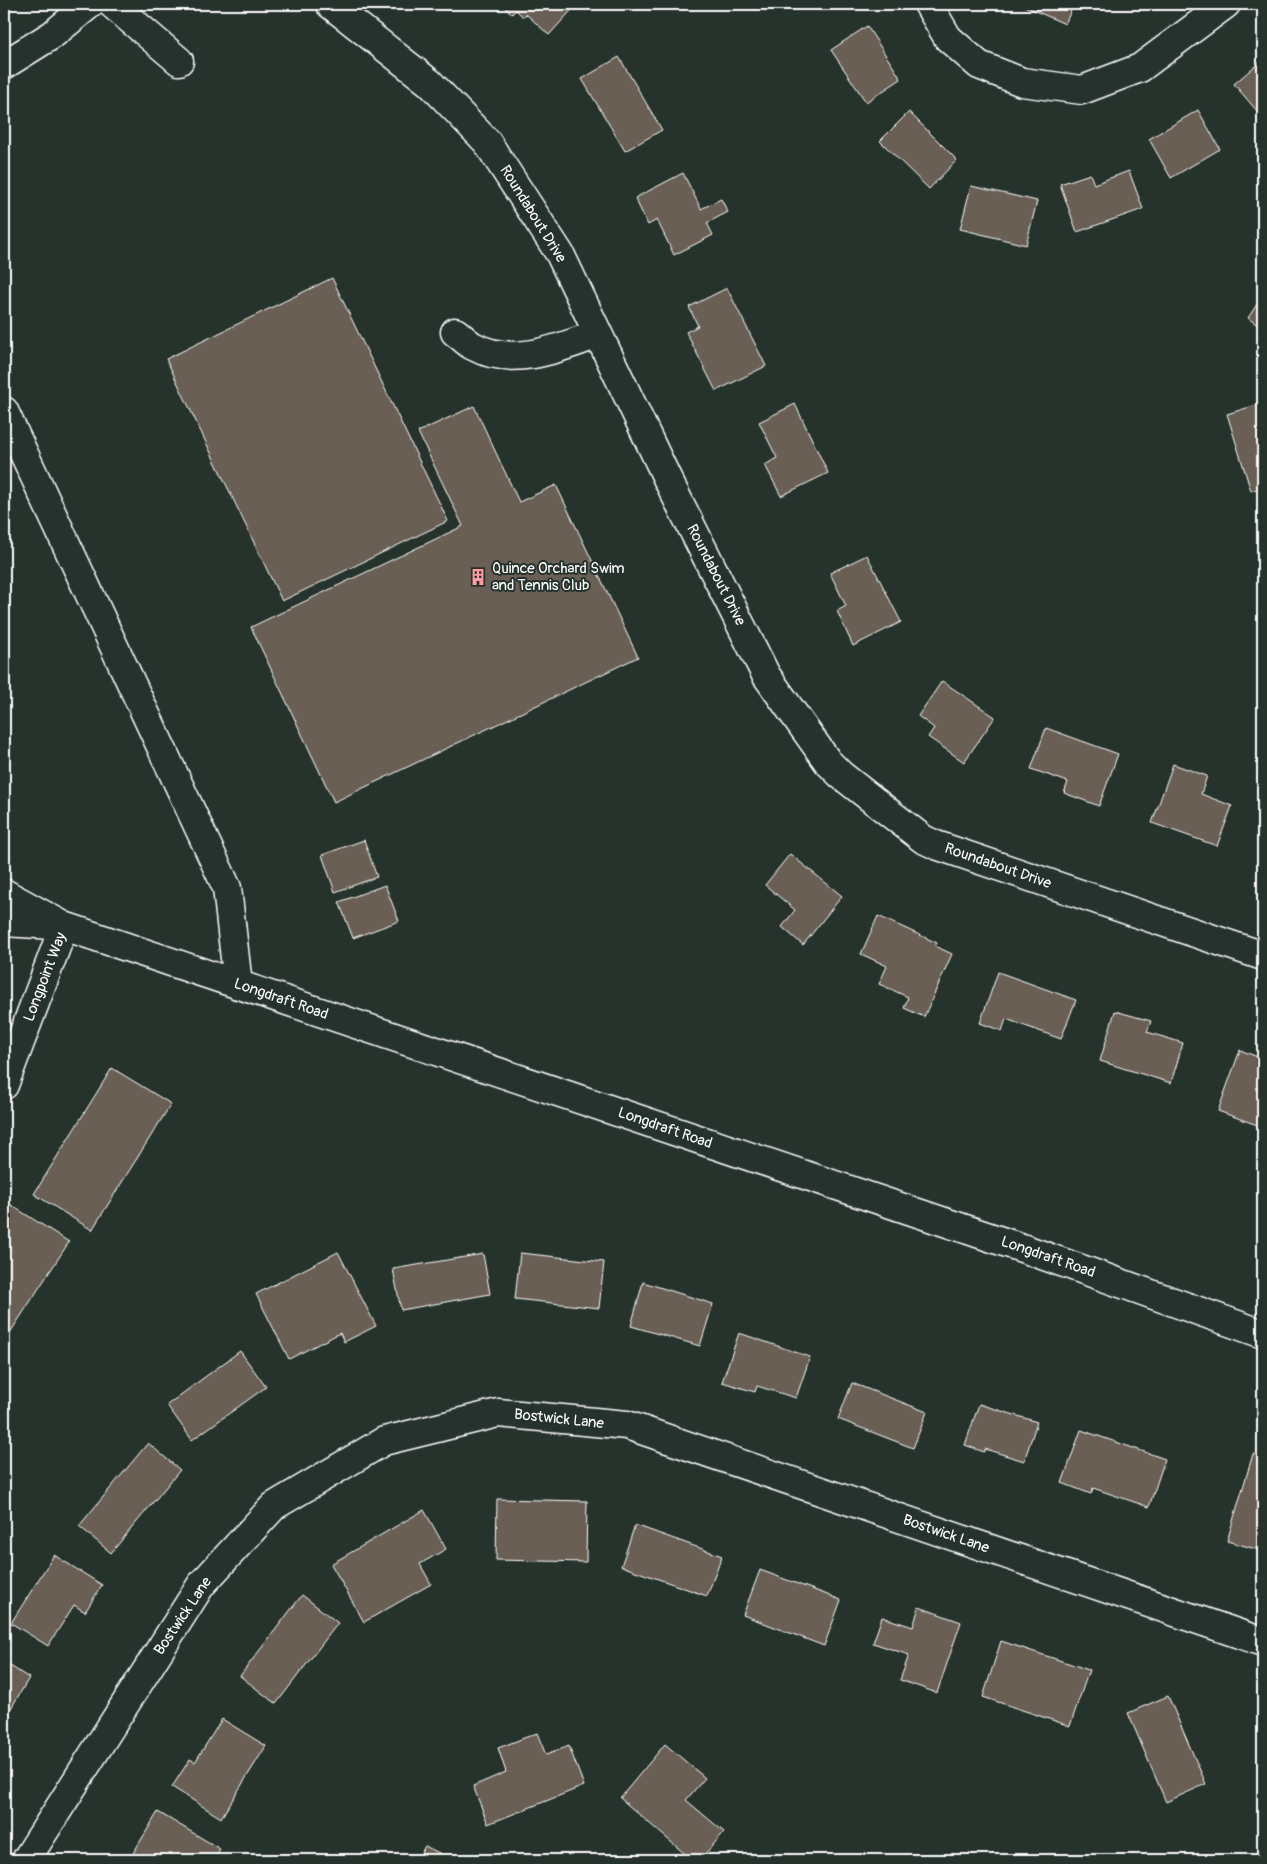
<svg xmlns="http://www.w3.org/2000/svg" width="1267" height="1864" viewBox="0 0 1267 1864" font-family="Pangolin,sans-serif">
  <rect width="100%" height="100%" fill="#26332d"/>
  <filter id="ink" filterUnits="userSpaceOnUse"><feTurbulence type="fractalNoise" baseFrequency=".02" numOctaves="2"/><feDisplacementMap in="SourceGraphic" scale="10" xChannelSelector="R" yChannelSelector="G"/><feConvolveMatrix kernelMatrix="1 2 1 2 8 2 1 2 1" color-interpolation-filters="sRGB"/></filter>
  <g filter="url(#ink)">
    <path fill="#6a5f55" stroke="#fff" d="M 501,4 L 577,4 L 549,35 L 526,14 L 523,17 L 516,10 L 512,14 Z
      M 1020,4 L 1074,4 L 1065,24 Z
      M 867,26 L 901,79 L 866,102 L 831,50 Z
      M 619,57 L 662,130 L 625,151 L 582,79 Z
      M 1263,59 L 1263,118 L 1234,84 Z
      M 1198,110 L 1220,149 L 1171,178 L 1149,139 Z
      M 909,112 L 957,160 L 929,189 L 880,141 Z
      M 1129,171 L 1143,209 L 1077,232 L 1060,184 L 1090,174 L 1094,184 Z
      M 683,173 L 701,209 L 721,199 L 728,212 L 707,223 L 713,235 L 674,255 L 657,220 L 648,225 L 635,198 Z
      M 971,186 L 1037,201 L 1026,245 L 960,229 Z
      M 332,278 L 448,521 L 282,601 L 166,359 Z
      M 727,288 L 766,366 L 716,391 L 686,332 L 698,326 L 689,307 Z
      M 1263,295 L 1263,329 L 1248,318 Z
      M 1263,403 L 1263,487 L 1251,491 L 1227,414 Z
      M 795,404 L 828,473 L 781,496 L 765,465 L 777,458 L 759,422 Z
      M 474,406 L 519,502 L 556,485 L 638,657 L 334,802 L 251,627 L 463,526 L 418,432 Z
      M 867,555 L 901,622 L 853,646 L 837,611 L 846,606 L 830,573 Z
      M 942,681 L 995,717 L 964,762 L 928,737 L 934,728 L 918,716 Z
      M 1046,728 L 1118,754 L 1099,806 L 1064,793 L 1068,782 L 1031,769 Z
      M 1173,764 L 1207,776 L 1201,794 L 1232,806 L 1217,846 L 1152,823 Z
      M 364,840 L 377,877 L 335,892 L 322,855 Z
      M 790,854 L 842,896 L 803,945 L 782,927 L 795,910 L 765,885 Z
      M 385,885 L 399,921 L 353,938 L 339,902 Z
      M 878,916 L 937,943 L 935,946 L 952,954 L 924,1017 L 904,1008 L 908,997 L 879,984 L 887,966 L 861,954 Z
      M 998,972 L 1076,1000 L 1061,1039 L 1006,1019 L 1002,1031 L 980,1023 Z
      M 1115,1011 L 1151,1021 L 1147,1032 L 1183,1043 L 1171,1083 L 1100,1061 Z
      M 1240,1050 L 1263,1059 L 1263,1127 L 1218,1111 Z
      M 112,1068 L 171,1104 L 92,1230 L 34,1194 Z
      M 11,1205 L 69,1242 L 4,1342 L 4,1217 Z
      M 338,1252 L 376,1326 L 344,1342 L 340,1333 L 289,1359 L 256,1294 Z
      M 520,1253 L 604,1262 L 599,1308 L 515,1299 Z
      M 483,1254 L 490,1294 L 401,1310 L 393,1269 Z
      M 643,1282 L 713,1304 L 700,1346 L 631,1326 Z
      M 739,1333 L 810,1357 L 796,1398 L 757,1386 L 755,1392 L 722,1382 Z
      M 240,1351 L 266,1387 L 192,1440 L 167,1405 Z
      M 852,1383 L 927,1412 L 913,1448 L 838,1419 Z
      M 979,1404 L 1037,1422 L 1024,1461 L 985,1449 L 984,1452 L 965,1445 Z
      M 1081,1430 L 1165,1459 L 1149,1507 L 1093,1488 L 1091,1494 L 1062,1483 Z
      M 148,1443 L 180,1470 L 111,1553 L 79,1526 Z
      M 1253,1454 L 1263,1457 L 1263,1551 L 1227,1541 Z
      M 497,1499 L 587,1501 L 586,1562 L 496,1560 Z
      M 424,1510 L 446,1549 L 420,1564 L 431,1584 L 364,1622 L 331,1564 Z
      M 635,1525 L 722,1556 L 707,1596 L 621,1566 Z
      M 54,1555 L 102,1585 L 85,1612 L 74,1605 L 48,1646 L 11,1623 Z
      M 760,1570 L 841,1600 L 824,1646 L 743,1615 Z
      M 302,1595 L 338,1623 L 276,1704 L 240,1676 Z
      M 919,1607 L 961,1622 L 937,1693 L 900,1680 L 909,1655 L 873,1643 L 882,1617 L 913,1627 Z
      M 1001,1641 L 1089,1670 L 1070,1726 L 983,1697 Z
      M 4,1662 L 29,1678 L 4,1720 Z
      M 1168,1696 L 1206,1784 L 1166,1802 L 1128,1713 Z
      M 222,1719 L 266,1746 L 221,1818 L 172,1787 L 190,1759 L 195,1762 Z
      M 537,1733 L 546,1755 L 569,1746 L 584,1786 L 488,1824 L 473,1786 L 506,1772 L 498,1748 Z
      M 665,1744 L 705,1778 L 686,1800 L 724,1832 L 700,1860 L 692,1860 L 620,1798 Z
      M 158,1812 L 220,1849 L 214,1860 L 129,1860 Z
      M 425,1846 L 453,1860 L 417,1860 Z"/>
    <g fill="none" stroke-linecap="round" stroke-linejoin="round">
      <g stroke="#fff" stroke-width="31">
        <path id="minor" d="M 112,4 L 179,61
          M 330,4 L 430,83 L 487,142 L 560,254 L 667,478 L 766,675 L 828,762 L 841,775 L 923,839 L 936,845 L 1263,956
          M 928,4 L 948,38 L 979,65 L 1022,82 L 1082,90 L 1140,68 L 1226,4
          M 4,65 L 52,35 L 90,4
          M 455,332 C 461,336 467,343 473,346 C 513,368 560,348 598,334
          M 4,411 L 227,888 L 238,985
          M 4,893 L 64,926 L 1025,1249 L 1263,1334
          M 4,922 L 55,925
          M 4,1085 L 64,926
          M 26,1860 L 201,1585 L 274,1506 L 384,1441 L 498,1413 L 627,1425 L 1263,1642"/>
      </g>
      <use href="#minor" stroke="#26332d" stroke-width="28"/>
    </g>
  </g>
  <defs>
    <g id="building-bare" transform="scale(1.35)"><path d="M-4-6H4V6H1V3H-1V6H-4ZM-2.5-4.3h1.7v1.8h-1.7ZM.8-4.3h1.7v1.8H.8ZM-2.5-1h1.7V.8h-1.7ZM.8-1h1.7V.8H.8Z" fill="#ff9aa2" stroke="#26332d" stroke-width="2.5" paint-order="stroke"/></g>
  </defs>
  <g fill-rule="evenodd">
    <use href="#building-bare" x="478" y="577"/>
  </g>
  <g text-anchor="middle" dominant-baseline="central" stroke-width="4" stroke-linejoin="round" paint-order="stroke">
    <g font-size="15" fill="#fff" stroke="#26332d">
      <text transform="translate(533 214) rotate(58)">Roundabout Drive</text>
      <text transform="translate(716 575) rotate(63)">Roundabout Drive</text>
      <text transform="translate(998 866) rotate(19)">Roundabout Drive</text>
      <text transform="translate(45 977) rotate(-69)">Longpoint Way</text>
      <text transform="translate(281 999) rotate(19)">Longdraft Road</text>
      <text transform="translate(665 1128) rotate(19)">Longdraft Road</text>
      <text transform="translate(1048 1257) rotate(19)">Longdraft Road</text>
      <text transform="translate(559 1419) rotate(6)">Bostwick Lane</text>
      <text transform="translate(946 1534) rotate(19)">Bostwick Lane</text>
      <text transform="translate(183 1616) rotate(-56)">Bostwick Lane</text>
    </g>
    <g font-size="15" fill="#fff" stroke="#26332d" text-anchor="start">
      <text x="492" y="568">Quince Orchard Swim<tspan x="492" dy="17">and Tennis Club</tspan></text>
    </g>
  </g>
  <rect width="1267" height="1864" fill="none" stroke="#26332d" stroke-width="20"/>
  <rect x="10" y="10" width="1247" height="1844" fill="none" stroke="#fff" stroke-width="2" filter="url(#ink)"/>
</svg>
